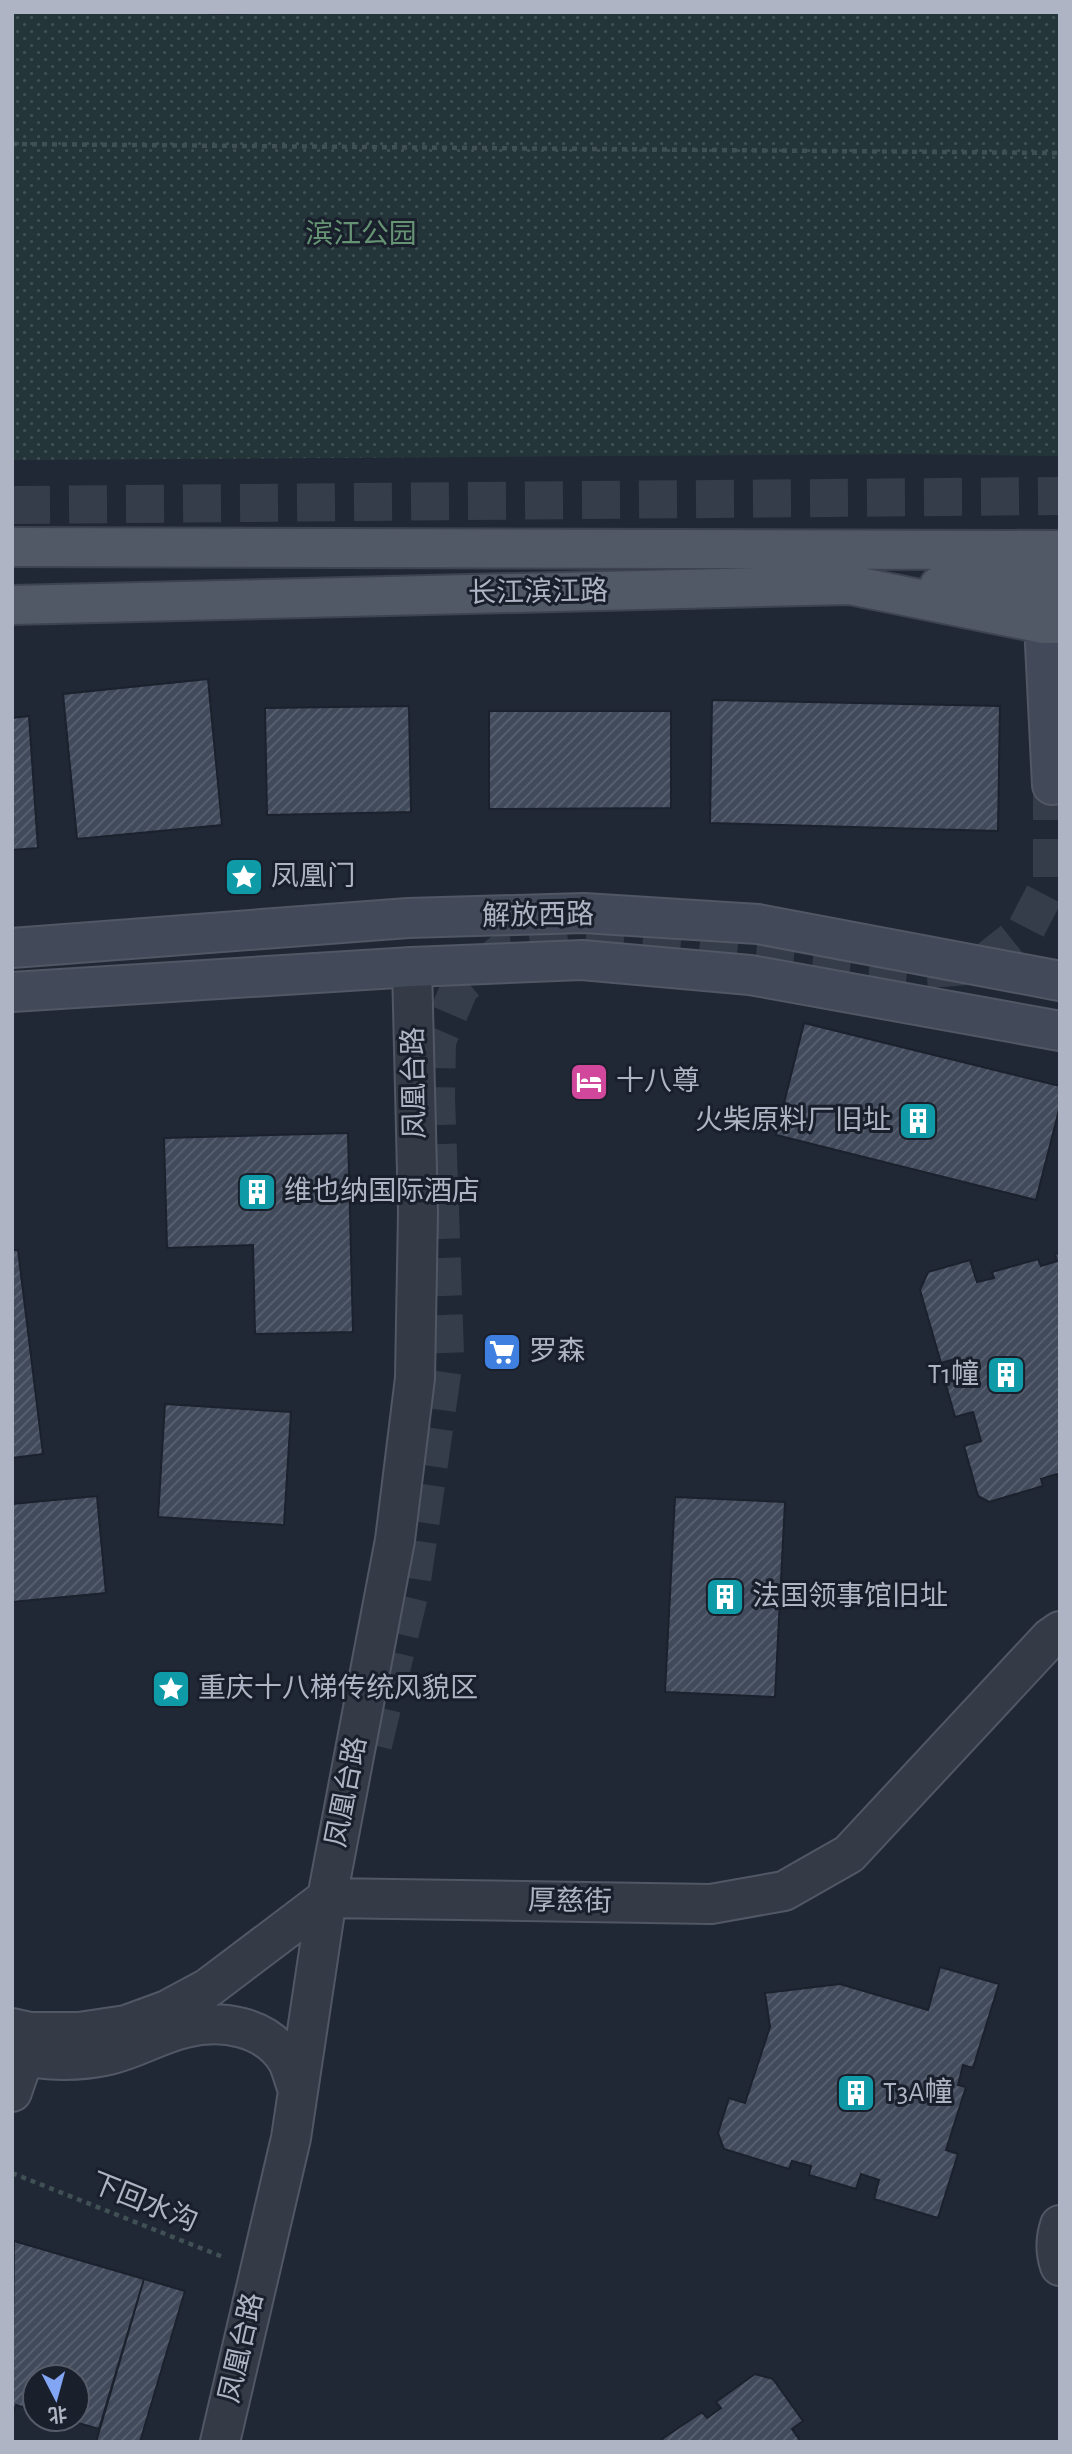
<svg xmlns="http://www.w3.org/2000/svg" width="1072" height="2454" viewBox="0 0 1072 2454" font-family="'Alegreya Sans','Noto Sans SC',sans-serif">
  <defs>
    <pattern id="park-dots" width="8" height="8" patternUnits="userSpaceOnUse" patternTransform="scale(1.75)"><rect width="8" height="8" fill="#233538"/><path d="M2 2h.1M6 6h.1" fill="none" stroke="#405053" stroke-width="1.8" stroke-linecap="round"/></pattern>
    <pattern id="building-hatch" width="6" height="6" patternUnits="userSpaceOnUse" patternTransform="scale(1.75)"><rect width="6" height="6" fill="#414a5b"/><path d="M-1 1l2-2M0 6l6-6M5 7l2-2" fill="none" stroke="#5a6271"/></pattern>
  </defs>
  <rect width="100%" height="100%" fill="#202836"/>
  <path fill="url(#park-dots)" d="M 12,12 L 200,12 L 211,15 L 375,12 L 1060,12 L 1060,456 L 913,454 L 12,460 Z"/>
  <path fill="url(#building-hatch)" stroke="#1b212d" stroke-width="2" d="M 208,679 L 222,825 L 77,839 L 63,694 Z
    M 712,700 L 1000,706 L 998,831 L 710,823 Z
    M 409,706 L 411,812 L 267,815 L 265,708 Z
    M 489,711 L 671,711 L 671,808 L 489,809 Z
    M 29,716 L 38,848 L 12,850 L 12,718 Z
    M 804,1023 L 1060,1086 L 1060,1106 L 1036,1200 L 776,1135 Z
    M 348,1133 L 353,1332 L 255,1334 L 253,1245 L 167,1248 L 164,1138 Z
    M 12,1250 L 18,1250 L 43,1454 L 12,1458 Z
    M 1060,1253 L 1060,1485 L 1057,1474 L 1041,1479 L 1043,1486 L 989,1502 L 978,1496 L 964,1446 L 981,1441 L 973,1412 L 955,1417 L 944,1378 L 962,1372 L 958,1358 L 941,1363 L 920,1290 L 928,1272 L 970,1260 L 977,1282 L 994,1278 L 992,1272 L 1038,1259 L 1041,1266 L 1057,1261 L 1055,1254 Z
    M 165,1404 L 291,1412 L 284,1525 L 158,1517 Z
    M 97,1496 L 106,1593 L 12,1602 L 12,1504 Z
    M 675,1497 L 785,1502 L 775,1697 L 665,1692 Z
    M 940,1967 L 999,1984 L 973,2068 L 963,2065 L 958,2085 L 966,2087 L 946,2150 L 958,2154 L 938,2218 L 874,2199 L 879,2180 L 861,2174 L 856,2189 L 809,2175 L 811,2166 L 792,2161 L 789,2169 L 724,2149 L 718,2133 L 729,2098 L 745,2103 L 770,2027 L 765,1993 L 840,1984 L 928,2010 Z
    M 14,2241 L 144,2279 L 99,2429 L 64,2419 L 77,2419 L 77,2377 L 35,2377 L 35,2411 L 16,2405 L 12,2417 Z
    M 144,2279 L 185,2291 L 140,2442 L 96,2442 Z
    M 755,2374 L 773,2379 L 803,2421 L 792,2429 L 801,2442 L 664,2442 L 662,2439 L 702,2412 L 707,2418 L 721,2408 L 716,2402 Z"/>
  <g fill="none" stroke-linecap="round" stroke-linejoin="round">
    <path stroke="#353d4b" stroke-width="38" stroke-dasharray="38 19" stroke-linecap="butt" d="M 12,505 L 1060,496
      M 373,1745 L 411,1587 L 445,1353 L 436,1098 L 437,1041 L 460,987 L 511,945 L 579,934 L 926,969 L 982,965 L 1025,931 L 1052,879 L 1052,785"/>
    <g stroke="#515764" stroke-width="42">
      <path id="street" d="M 12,2028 L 30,2032 L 79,2032 L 126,2025 L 167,2010 L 208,1988 L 327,1898 L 711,1904 L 784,1891 L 849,1854 L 1050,1638 L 1060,1631
        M 12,2054 C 43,2061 78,2062 109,2055 C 135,2049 159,2034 185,2028 C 222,2019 266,2026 287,2060 C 292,2069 294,2081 298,2090
        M 12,2092 L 24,2057
        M 1060,2225 C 1055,2240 1055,2252 1060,2266
        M 220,2442 L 291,2138 L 327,1898 L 395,1540 L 415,1378 L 418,1212 L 412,967"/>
    </g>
    <g stroke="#515764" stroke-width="42">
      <path id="secondary" d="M 1044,624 L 1052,785
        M 12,948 L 408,918 L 584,913 L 758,924 L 1060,981
        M 12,992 L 412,967 L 582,960 L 750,975 L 1060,1031"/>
    </g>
    <g stroke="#3d4350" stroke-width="42">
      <path id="primary" d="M 12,547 L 1060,550
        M 939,586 L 1060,586
        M 12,605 L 850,585 L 1044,624 L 1060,624"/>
    </g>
    <path stroke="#405054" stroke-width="4.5" stroke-dasharray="5 5" stroke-linecap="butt" d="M 12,144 L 1060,153
      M 12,2173 L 223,2257"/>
    <use href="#street" stroke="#343a46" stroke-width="38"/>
    <use href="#secondary" stroke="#424959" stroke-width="38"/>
    <use href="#primary" stroke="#515967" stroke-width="38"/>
  </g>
  <defs>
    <g id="sight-square" transform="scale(2.0125)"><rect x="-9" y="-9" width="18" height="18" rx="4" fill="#0f9aa8" stroke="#191f2b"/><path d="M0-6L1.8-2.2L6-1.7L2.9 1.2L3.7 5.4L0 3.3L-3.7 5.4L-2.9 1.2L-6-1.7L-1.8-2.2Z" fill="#fff"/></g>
    <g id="hotel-square" transform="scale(2.0125)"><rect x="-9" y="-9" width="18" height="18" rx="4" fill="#d1479c" stroke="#191f2b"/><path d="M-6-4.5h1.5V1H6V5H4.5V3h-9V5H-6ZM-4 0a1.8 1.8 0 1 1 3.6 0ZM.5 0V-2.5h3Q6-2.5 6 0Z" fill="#fff"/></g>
    <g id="building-square" transform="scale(2.0125)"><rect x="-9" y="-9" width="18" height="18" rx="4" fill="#0f9aa8" stroke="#191f2b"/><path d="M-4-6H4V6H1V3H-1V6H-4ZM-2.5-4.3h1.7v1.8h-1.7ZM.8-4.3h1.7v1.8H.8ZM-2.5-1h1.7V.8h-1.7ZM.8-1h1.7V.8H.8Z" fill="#fff"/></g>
    <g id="supermarket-square" transform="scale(2.0125)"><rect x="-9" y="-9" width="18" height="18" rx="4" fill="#3f7fe0" stroke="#191f2b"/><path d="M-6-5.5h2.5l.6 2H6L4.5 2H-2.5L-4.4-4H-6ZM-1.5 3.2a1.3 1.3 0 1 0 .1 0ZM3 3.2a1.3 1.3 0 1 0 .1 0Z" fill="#fff"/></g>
  </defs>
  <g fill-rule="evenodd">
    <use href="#sight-square" x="244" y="877"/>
    <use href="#hotel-square" x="589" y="1082"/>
    <use href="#building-square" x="918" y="1121"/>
    <use href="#building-square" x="257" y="1192"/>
    <use href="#supermarket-square" x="502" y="1352"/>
    <use href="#building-square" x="1006" y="1375"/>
    <use href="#building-square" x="725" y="1597"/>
    <use href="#sight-square" x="171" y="1689"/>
    <use href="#building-square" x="856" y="2093"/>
  </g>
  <g text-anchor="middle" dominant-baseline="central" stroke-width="6" stroke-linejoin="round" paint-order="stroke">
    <g font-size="28" fill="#669374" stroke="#191f2b">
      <text x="361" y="235">滨江公园</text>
    </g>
    <g font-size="28" fill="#aeb4c3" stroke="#191f2b">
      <text transform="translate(538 593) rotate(-1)">长江滨江路</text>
      <text transform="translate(538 916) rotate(-1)">解放西路</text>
      <text transform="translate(415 1083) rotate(-91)">凤凰台路</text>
      <text transform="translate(347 1792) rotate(-79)">凤凰台路</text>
      <text transform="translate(570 1902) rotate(1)">厚慈街</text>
      <text transform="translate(144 2203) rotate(22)">下回水沟</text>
      <text transform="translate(242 2348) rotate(-77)">凤凰台路</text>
    </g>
    <g font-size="28" fill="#aeb4c3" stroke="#191f2b" text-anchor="start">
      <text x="271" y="877">凤凰门</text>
      <text x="616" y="1082">十八尊</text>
      <text x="891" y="1121" text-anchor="end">火柴原料厂旧址</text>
      <text x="284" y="1192">维也纳国际酒店</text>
      <text x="529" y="1352">罗森</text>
      <text x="979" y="1375" text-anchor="end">T1幢</text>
      <text x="752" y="1597">法国领事馆旧址</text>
      <text x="198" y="1689">重庆十八梯传统风貌区</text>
      <text x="883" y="2093">T3A幢</text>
    </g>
  </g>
  <rect width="1072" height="2454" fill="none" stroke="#aeb4c3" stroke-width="28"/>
  <g transform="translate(56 2398) rotate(174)"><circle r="33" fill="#191f2b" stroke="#555b68" stroke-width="2"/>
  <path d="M0-5L12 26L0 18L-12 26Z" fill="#82a5f4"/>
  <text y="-10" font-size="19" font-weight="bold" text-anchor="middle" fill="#aeb4c3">北</text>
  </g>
</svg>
